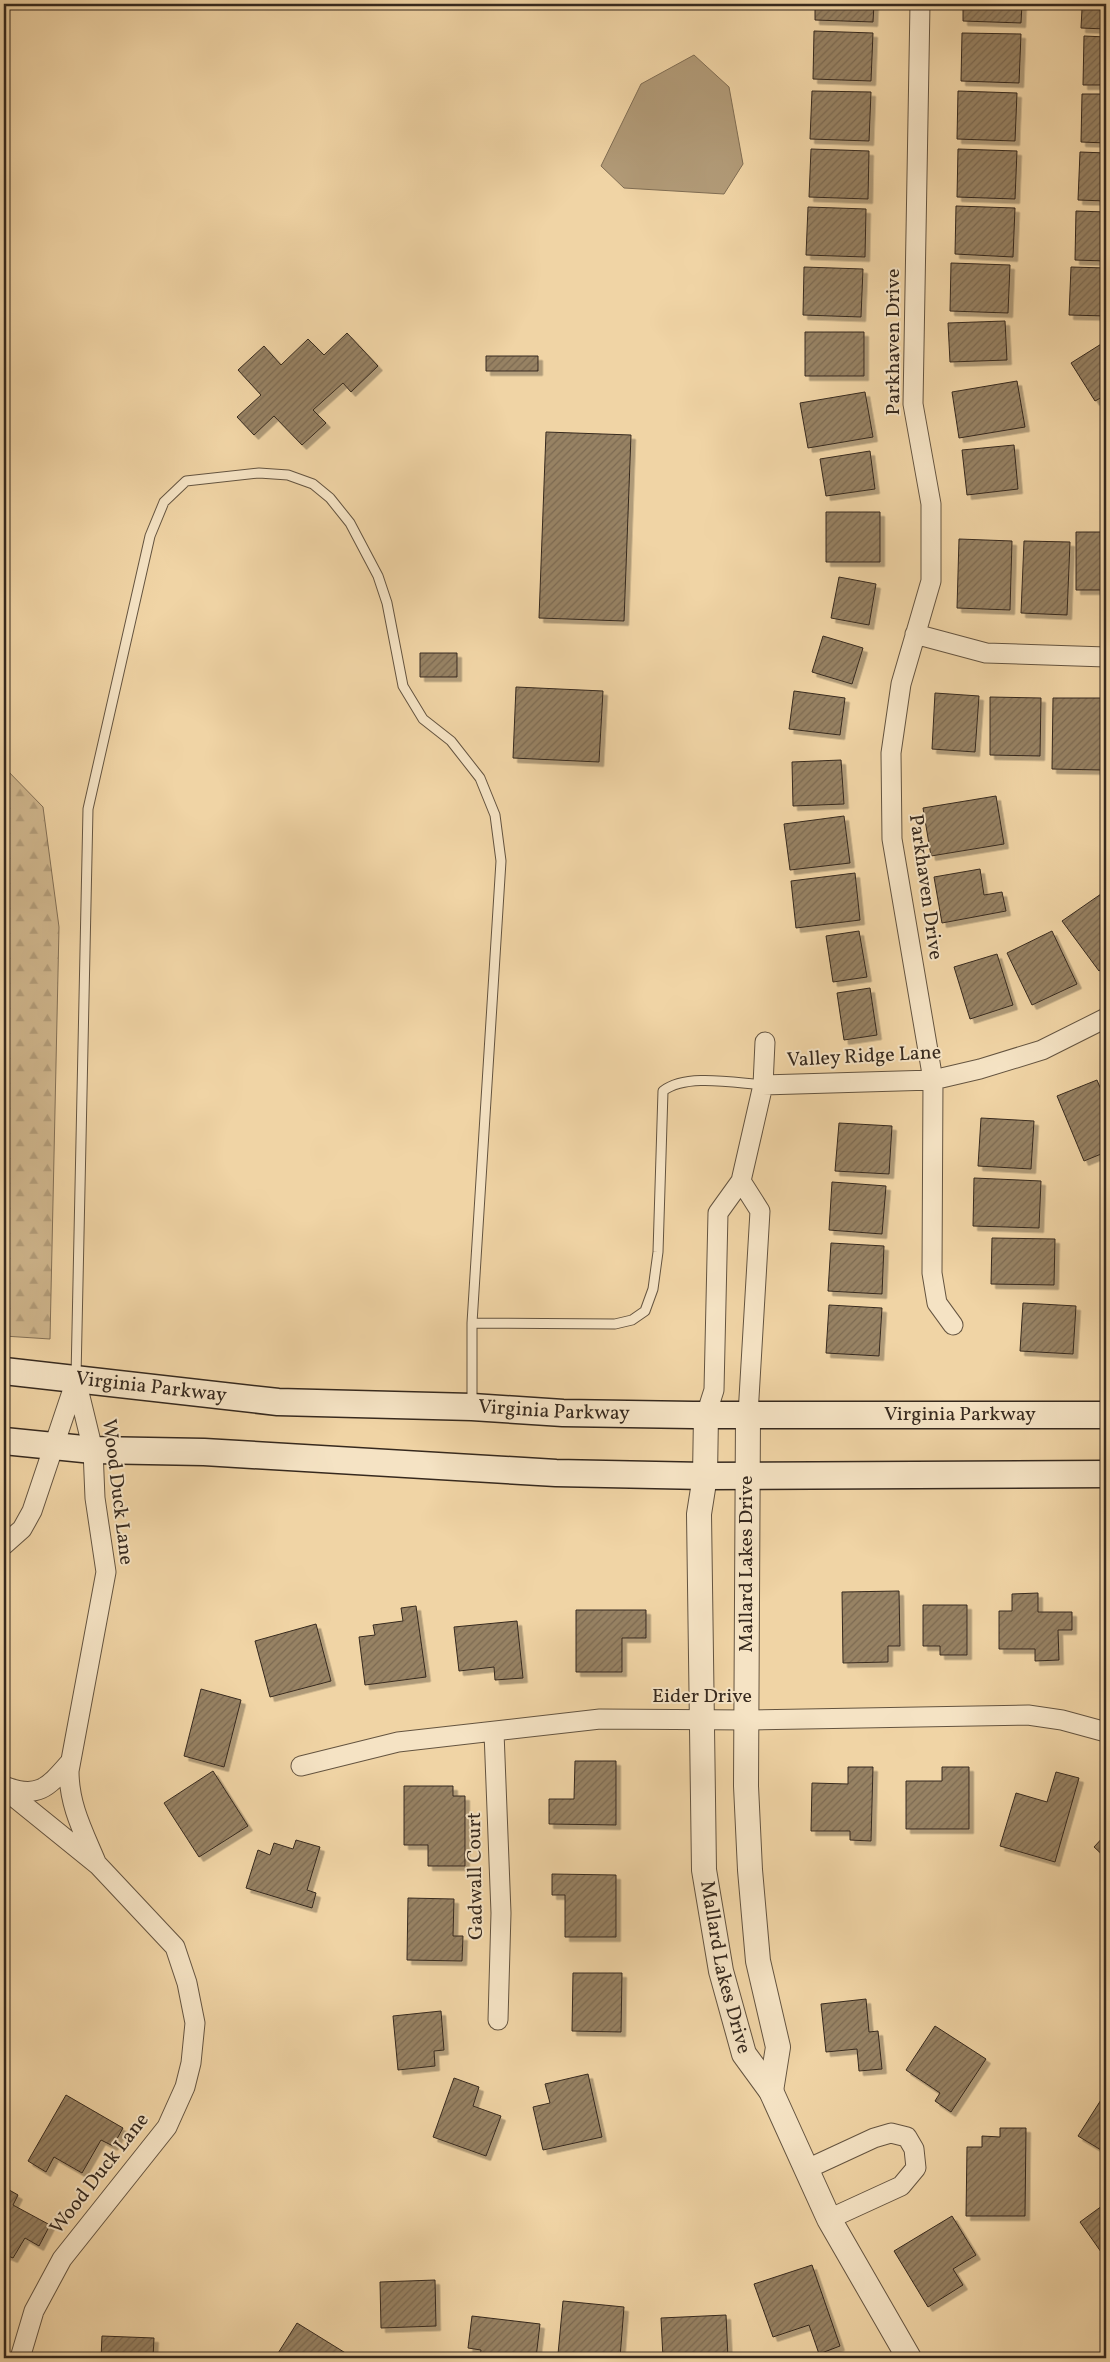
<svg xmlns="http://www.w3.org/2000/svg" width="1110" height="2362" viewBox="0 0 1110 2362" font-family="Vollkorn,serif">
  <defs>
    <pattern id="forest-firs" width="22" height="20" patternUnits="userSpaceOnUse" patternTransform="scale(1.25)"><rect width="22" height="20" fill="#d0b78e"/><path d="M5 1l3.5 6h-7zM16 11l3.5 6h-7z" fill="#b39d7a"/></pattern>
    <pattern id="building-hatch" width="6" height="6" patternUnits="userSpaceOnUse" patternTransform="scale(1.25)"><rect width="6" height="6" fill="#978264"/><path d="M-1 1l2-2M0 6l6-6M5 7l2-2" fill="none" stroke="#7c6a52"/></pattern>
    <filter id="shadow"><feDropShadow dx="4.5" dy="4.5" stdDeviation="0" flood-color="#0004"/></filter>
  </defs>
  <rect width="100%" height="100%" fill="#f0d4a5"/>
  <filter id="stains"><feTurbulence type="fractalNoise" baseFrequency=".004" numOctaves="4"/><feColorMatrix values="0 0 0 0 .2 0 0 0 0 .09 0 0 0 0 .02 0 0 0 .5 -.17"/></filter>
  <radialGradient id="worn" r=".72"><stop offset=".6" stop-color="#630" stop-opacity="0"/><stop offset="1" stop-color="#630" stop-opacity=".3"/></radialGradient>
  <path fill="url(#forest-firs)" stroke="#837056" d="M 4,767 L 43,807 L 59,927 L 50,1339 L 4,1336 Z"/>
  <path fill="#b19a77" stroke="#806d53" d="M 694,55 L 729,87 L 743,164 L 724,194 L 624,188 L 601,166 L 641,84 Z"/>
  <path fill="url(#building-hatch)" stroke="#36291e" filter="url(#shadow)" d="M 815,4 L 874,4 L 873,22 L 815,20 Z
    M 963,4 L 1022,4 L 1021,23 L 963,21 Z
    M 1095,4 L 1106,4 L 1106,29 L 1081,28 L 1082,9 L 1095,9 Z
    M 814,31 L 873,33 L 871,81 L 813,79 Z
    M 962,33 L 1021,34 L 1019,83 L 961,81 Z
    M 1084,36 L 1106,37 L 1106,85 L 1083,85 Z
    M 812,91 L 871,92 L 869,141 L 810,139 Z
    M 958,91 L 1017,93 L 1015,141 L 957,139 Z
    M 1082,94 L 1106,94 L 1106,143 L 1081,142 Z
    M 811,149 L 869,151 L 868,199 L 809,197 Z
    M 958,149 L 1017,151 L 1015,199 L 957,197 Z
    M 1080,152 L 1106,153 L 1106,201 L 1078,200 Z
    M 956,206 L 1015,208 L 1013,257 L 955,254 Z
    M 808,207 L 866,209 L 865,257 L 806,255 Z
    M 1076,211 L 1106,212 L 1106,261 L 1075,260 Z
    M 951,263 L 1010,265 L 1008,313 L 950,311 Z
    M 804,267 L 863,269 L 861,317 L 803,315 Z
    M 1071,267 L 1106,268 L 1106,316 L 1069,315 Z
    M 1005,321 L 1007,360 L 950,362 L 948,323 Z
    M 805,332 L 864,332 L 864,376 L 805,376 Z
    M 347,333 L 378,366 L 351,392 L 343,383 L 313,410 L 326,423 L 302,445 L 274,416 L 254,435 L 237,417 L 261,395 L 238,370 L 264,346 L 281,365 L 308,339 L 324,355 Z
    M 1106,341 L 1106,395 L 1095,401 L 1071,363 Z
    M 486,356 L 538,356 L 538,371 L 486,371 Z
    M 1017,381 L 1025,427 L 959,438 L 952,392 Z
    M 865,392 L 873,437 L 808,448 L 800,403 Z
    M 546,432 L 631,435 L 624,621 L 539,618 Z
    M 1014,445 L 1018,489 L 967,495 L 962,450 Z
    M 870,451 L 875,489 L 826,496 L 820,459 Z
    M 826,512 L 880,512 L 880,562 L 826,562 Z
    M 1076,532 L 1106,532 L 1106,590 L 1076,590 Z
    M 959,539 L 1012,541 L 1010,610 L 957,608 Z
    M 1024,541 L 1070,542 L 1067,615 L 1021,613 Z
    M 839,577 L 876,584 L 869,625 L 831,618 Z
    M 823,636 L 863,648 L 852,684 L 812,672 Z
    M 420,653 L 457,653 L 457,677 L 420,677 Z
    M 516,687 L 603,691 L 599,762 L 513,758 Z
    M 794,691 L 845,698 L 840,735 L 789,729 Z
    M 935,693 L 979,696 L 975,752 L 932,749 Z
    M 990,697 L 1041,698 L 1040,756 L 990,755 Z
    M 1053,698 L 1101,698 L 1101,770 L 1052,769 Z
    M 841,760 L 844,804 L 793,806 L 792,762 Z
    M 996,796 L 1004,844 L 931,856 L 923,808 Z
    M 844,816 L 850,863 L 790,870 L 784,824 Z
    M 980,869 L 984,895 L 1002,892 L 1006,911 L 942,923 L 934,877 Z
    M 855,873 L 860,920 L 796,928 L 791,881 Z
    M 1101,894 L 1106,902 L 1106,965 L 1099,971 L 1062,921 Z
    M 859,931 L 867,977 L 833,982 L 826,936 Z
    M 1052,931 L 1077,984 L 1032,1005 L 1007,953 Z
    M 997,954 L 1013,1005 L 970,1019 L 954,967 Z
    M 870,988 L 877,1035 L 844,1040 L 837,993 Z
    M 1097,1080 L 1106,1102 L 1106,1152 L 1084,1161 L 1057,1096 Z
    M 981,1118 L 1034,1121 L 1031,1169 L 978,1166 Z
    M 839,1123 L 892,1126 L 889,1174 L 835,1171 Z
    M 974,1178 L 1041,1181 L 1039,1228 L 973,1226 Z
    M 832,1182 L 886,1186 L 882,1234 L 829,1230 Z
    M 992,1238 L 1055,1239 L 1054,1285 L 991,1284 Z
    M 831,1243 L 884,1246 L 882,1294 L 828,1291 Z
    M 1023,1303 L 1076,1306 L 1073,1354 L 1020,1351 Z
    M 829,1305 L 882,1308 L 879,1356 L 826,1353 Z
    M 899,1591 L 900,1646 L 888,1646 L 888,1662 L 843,1663 L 842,1592 Z
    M 1038,1593 L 1038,1612 L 1072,1612 L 1072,1630 L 1058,1630 L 1059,1660 L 1035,1661 L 1035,1649 L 999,1649 L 999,1611 L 1012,1611 L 1012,1594 Z
    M 923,1605 L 967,1605 L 967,1655 L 940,1655 L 940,1646 L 923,1646 Z
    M 416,1606 L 426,1677 L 365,1685 L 359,1637 L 375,1635 L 373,1625 L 403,1621 L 401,1608 Z
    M 576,1610 L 646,1610 L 646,1638 L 622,1638 L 622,1672 L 576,1672 Z
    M 517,1621 L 523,1678 L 495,1680 L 494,1667 L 459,1671 L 454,1627 Z
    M 316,1624 L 331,1681 L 270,1697 L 255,1641 Z
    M 1106,1646 L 1106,1666 L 1101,1665 Z
    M 201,1689 L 241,1700 L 224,1767 L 184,1756 Z
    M 575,1761 L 616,1761 L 616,1825 L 549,1824 L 549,1799 L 574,1799 Z
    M 848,1767 L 873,1767 L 871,1841 L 850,1840 L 850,1831 L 811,1831 L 812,1783 L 848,1784 Z
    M 942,1767 L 969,1767 L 969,1829 L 906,1829 L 906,1781 L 942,1781 Z
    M 213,1771 L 248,1826 L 199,1857 L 164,1803 Z
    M 1056,1772 L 1079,1778 L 1055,1862 L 1000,1846 L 1016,1793 L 1047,1802 Z
    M 404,1786 L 453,1786 L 453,1796 L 465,1796 L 465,1866 L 428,1866 L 428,1845 L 404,1845 Z
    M 1106,1834 L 1106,1858 L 1094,1847 Z
    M 296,1840 L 320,1847 L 307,1890 L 316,1893 L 312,1908 L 246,1888 L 258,1850 L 270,1855 L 274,1843 L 293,1849 Z
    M 552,1874 L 616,1875 L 616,1937 L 565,1937 L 565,1895 L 552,1895 Z
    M 408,1898 L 454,1899 L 453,1936 L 463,1936 L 462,1961 L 407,1960 Z
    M 573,1973 L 622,1973 L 621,2032 L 572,2031 Z
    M 866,1999 L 869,2032 L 878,2031 L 882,2069 L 859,2071 L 857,2049 L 826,2052 L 821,2004 Z
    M 441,2011 L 444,2050 L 434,2051 L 435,2066 L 398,2070 L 393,2016 Z
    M 935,2026 L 986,2059 L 951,2112 L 935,2101 L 940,2093 L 906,2070 Z
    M 588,2074 L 602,2137 L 543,2150 L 533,2107 L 550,2103 L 545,2084 Z
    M 454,2078 L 479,2087 L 473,2106 L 501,2116 L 486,2156 L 433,2137 Z
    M 1106,2092 L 1106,2153 L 1078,2136 Z
    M 66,2095 L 123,2128 L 113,2146 L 101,2140 L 82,2173 L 54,2157 L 46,2172 L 28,2161 Z
    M 1000,2128 L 1026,2128 L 1025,2216 L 966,2216 L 967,2147 L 982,2147 L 982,2136 L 1000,2137 Z
    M 4,2187 L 18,2195 L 13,2205 L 50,2225 L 39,2246 L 25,2238 L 13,2258 L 6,2255 L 4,2259 Z
    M 1106,2203 L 1106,2259 L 1080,2222 Z
    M 952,2216 L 976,2255 L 953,2269 L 963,2285 L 928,2307 L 894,2251 Z
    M 812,2265 L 840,2346 L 819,2354 L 809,2325 L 773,2337 L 754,2284 Z
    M 435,2280 L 436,2326 L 381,2328 L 380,2282 Z
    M 563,2301 L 624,2307 L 620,2358 L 596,2358 L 558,2354 Z
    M 726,2315 L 728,2358 L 663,2358 L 661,2318 Z
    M 472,2316 L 540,2324 L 536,2358 L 480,2358 L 481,2350 L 468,2348 Z
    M 297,2323 L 352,2357 L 351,2358 L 275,2358 Z
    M 102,2336 L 154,2338 L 153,2358 L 101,2358 Z"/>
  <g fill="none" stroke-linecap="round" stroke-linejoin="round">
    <g stroke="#645440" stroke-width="11">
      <path id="service" d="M 76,1377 L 88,809 L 150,536 L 164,502 L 186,481 L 259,473 L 288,475 L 313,484 L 330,498 L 350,523 L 378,576 L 387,603 L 403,686 L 423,719 L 451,741 L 480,778 L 495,815 L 501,861 L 472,1323
        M 472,1404 L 472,1323 L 615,1324 L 632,1320 L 645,1311 L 653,1289 L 658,1252 L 663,1091 C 686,1073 735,1083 763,1085"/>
    </g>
    <g stroke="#645440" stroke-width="21">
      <path id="minor" d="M 920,4 L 913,404 L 931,504 L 931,581 L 901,684 L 891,753 L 892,839 L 933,1080 L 932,1273 L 937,1303 L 953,1325
        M 915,634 L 986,653 L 1106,657
        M 763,1085 L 933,1080 L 980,1069 L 1042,1050 L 1106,1018
        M 741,1181 L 760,1211 L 748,1415
        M 76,1380 L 93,1450 L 95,1498 L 106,1572 L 69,1771 C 69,1805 83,1831 96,1862
        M 706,1415 L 714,1390 L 718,1213 L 741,1181 L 763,1085 L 765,1042
        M 4,1545 L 22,1529 L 32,1511 L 76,1380
        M 494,1732 L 501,1913 L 498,2020
        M 301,1766 L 398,1742 L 600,1719 L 748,1720 L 1028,1715 L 1062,1720 L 1106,1732
        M 4,1786 C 39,1800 49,1786 71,1761
        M 4,1789 L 98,1865 L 175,1947 L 187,1983 L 195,2023 L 191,2063 L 185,2087 L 167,2127 L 62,2259 L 34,2311 L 20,2358
        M 807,2169 L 874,2138 L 891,2133 L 907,2137 L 914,2149 L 916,2168 L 901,2186 L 829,2219"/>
    </g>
    <g stroke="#645440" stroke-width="26">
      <g id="tertiary">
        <path id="s1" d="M 706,1415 L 705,1476 L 699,1514 L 704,1870 L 721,1971 L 744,2054 L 771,2091 L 829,2219 L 909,2358"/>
        <path d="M 748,1415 L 746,1786 L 750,1870 L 758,1961 L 778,2047 L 771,2091"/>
      </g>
    </g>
    <g stroke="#36291e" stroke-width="29">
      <g id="secondary">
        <path id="s2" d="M 4,1371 L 278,1402 L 472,1407 L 563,1413 L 693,1415 L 1106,1415"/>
        <path d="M 4,1441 L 93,1450 L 204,1452 L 556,1473 L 705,1476 L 1106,1474"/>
      </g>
    </g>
    <use href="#service" stroke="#f5e3c4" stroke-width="9"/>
    <use href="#minor" stroke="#f5e3c4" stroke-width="19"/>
    <use href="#tertiary" stroke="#f5e3c4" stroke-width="24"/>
    <use href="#secondary" stroke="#f5e3c4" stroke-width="26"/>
  </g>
  <g text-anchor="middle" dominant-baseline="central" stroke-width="4" stroke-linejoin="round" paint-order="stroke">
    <g font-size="20" fill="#36291e" stroke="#f5e3c4">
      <text transform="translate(894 342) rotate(-90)">Parkhaven Drive</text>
      <text transform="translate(925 887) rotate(82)">Parkhaven Drive</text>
      <text transform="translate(864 1057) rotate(-3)">Valley Ridge Lane</text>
      <text stroke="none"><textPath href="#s2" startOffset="148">Virginia Parkway</textPath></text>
      <text stroke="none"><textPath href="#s2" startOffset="552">Virginia Parkway</textPath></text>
      <text stroke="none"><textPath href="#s2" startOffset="958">Virginia Parkway</textPath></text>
      <text transform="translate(117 1492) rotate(83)">Wood Duck Lane</text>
      <text transform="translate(747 1564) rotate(-90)">Mallard Lakes Drive</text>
      <text x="702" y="1697">Eider Drive</text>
      <text transform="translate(476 1876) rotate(-91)">Gadwall Court</text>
      <text stroke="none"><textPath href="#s1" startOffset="555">Mallard Lakes Drive</textPath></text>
      <text transform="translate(100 2174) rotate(-52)">Wood Duck Lane</text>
    </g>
  </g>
  <rect width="1110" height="2362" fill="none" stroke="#f0d4a5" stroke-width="20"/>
  <rect x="5" y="5" width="1100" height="2352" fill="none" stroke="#36291e" stroke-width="2.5"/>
  <rect x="10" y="10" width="1090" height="2342" fill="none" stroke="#36291e"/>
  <rect width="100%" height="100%" filter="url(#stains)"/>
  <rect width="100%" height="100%" fill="url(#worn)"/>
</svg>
